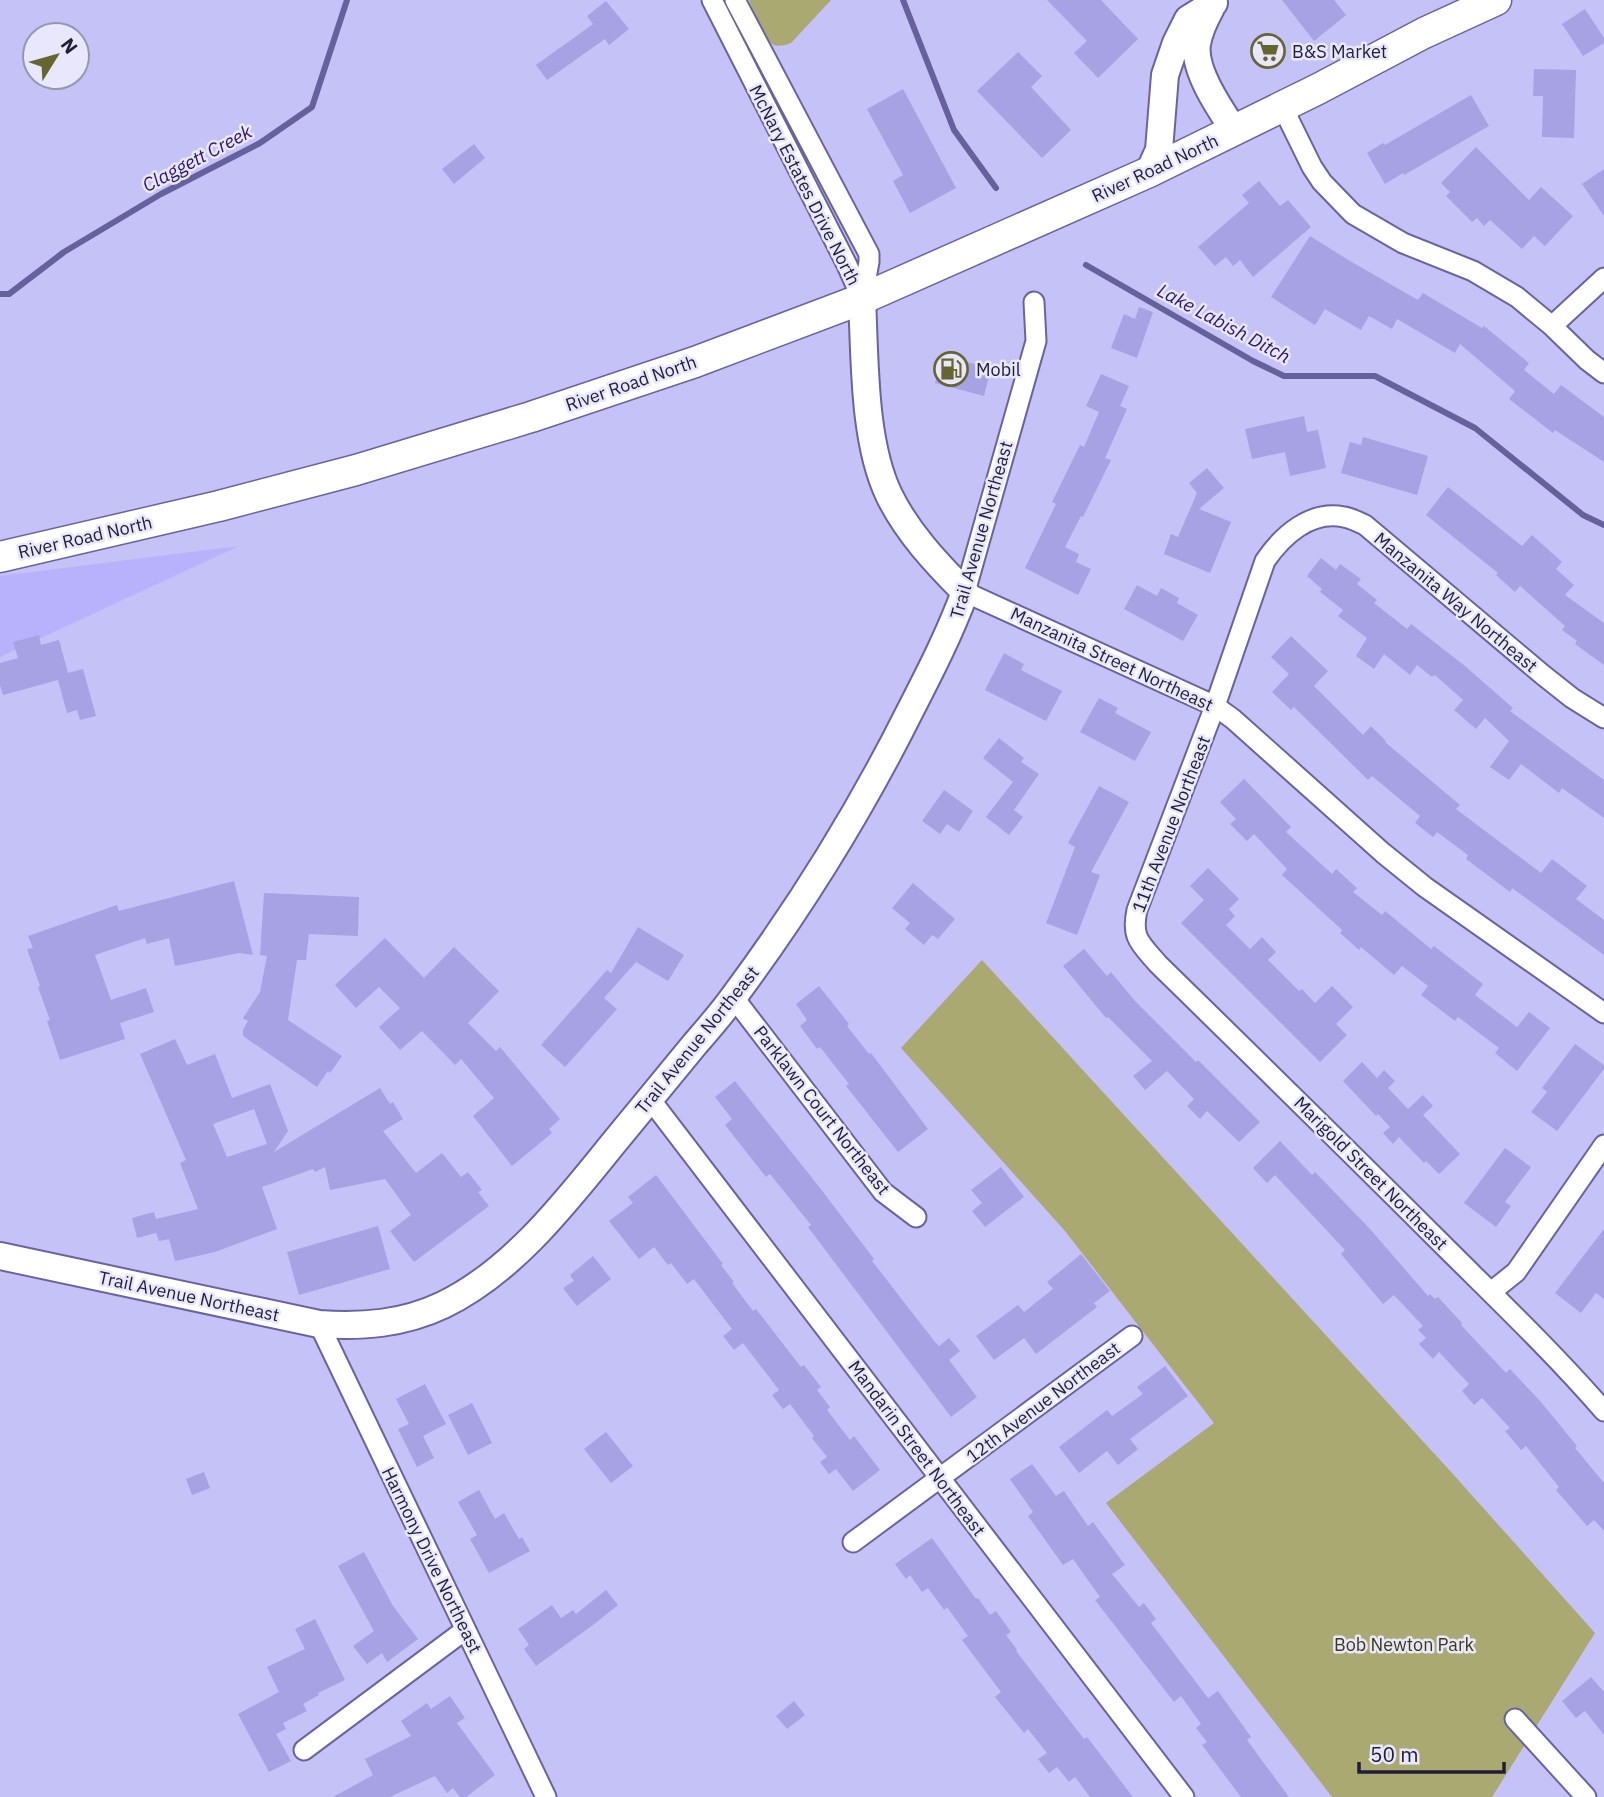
<svg xmlns="http://www.w3.org/2000/svg" width="1604" height="1797" viewBox="0 0 1604 1797" font-family="'IBM Plex Sans',sans-serif">
  <rect width="100%" height="100%" fill="#c5c2f8"/>
  <path fill="#b8b2fd" d="M 239,546 L 0,657 L 0,576 Z"/>
  <path fill="#a9a971" d="M 749,0 L 831,0 L 791,43 C 786,45 780,47 774,45 C 765,41 753,10 749,0 Z
    M 982,960 L 1452,1473 L 1595,1633 L 1492,1797 L 1332,1797 L 1106,1503 L 1214,1423 L 1065,1231 L 901,1048 Z"/>
  <g fill="none" stroke-linecap="round" stroke-linejoin="round">
    <path stroke="#66609d" stroke-width="6" d="M 903,0 L 954,130 L 996,188
      M 1086,265 L 1253,361 L 1284,376 L 1375,376 L 1475,428 L 1583,515 L 1604,525
      M 0,294 L 9,294 L 64,252 L 161,194 L 260,143 L 312,107 L 347,0"/>
  </g>
  <path fill="#a7a2e4" fill-rule="evenodd" d="M 1047,0 L 1101,0 L 1138,39 L 1098,78 L 1074,53 L 1087,41 Z
    M 1282,0 L 1334,0 L 1346,15 L 1314,41 Z
    M 606,1 L 629,29 L 609,45 L 605,39 L 547,80 L 536,65 L 593,24 L 587,16 Z
    M 1585,9 L 1604,38 L 1604,43 L 1583,56 L 1562,24 Z
    M 1018,52 L 1042,76 L 1031,87 L 1071,130 L 1042,158 L 977,91 Z
    M 1534,69 L 1576,70 L 1574,138 L 1542,137 L 1543,96 L 1533,96 Z
    M 903,89 L 956,188 L 910,213 L 893,181 L 903,175 L 867,109 Z
    M 1471,95 L 1489,126 L 1404,175 L 1403,173 L 1385,184 L 1367,153 L 1383,143 L 1385,145 Z
    M 474,144 L 485,158 L 454,184 L 442,169 Z
    M 1476,147 L 1529,200 L 1541,187 L 1573,216 L 1545,246 L 1534,236 L 1522,249 L 1490,220 L 1484,226 L 1477,218 L 1472,222 L 1446,196 L 1450,192 L 1441,183 Z
    M 1604,169 L 1604,216 L 1582,184 Z
    M 1259,181 L 1280,206 L 1288,200 L 1311,227 L 1253,277 L 1240,260 L 1233,266 L 1226,257 L 1215,266 L 1198,247 L 1249,203 L 1242,195 Z
    M 1310,236 L 1350,261 L 1418,300 L 1423,293 L 1482,328 L 1484,326 L 1529,363 L 1524,370 L 1554,394 L 1561,385 L 1604,417 L 1604,462 L 1555,430 L 1553,433 L 1509,399 L 1515,391 L 1460,344 L 1455,353 L 1397,319 L 1392,329 L 1369,316 L 1361,330 L 1325,309 L 1315,325 L 1271,297 Z
    M 1139,307 L 1153,312 L 1137,358 L 1111,348 L 1124,314 L 1135,319 Z
    M 943,356 L 991,368 L 984,396 L 935,383 Z
    M 1101,374 L 1129,386 L 1120,406 L 1127,409 L 1105,458 L 1111,460 L 1083,517 L 1081,516 L 1065,547 L 1079,554 L 1076,562 L 1091,569 L 1078,595 L 1025,568 L 1056,504 L 1052,502 L 1080,445 L 1084,447 L 1099,412 L 1086,406 Z
    M 1304,416 L 1307,432 L 1318,430 L 1326,468 L 1290,476 L 1285,452 L 1252,459 L 1245,429 Z
    M 1363,437 L 1428,456 L 1417,495 L 1341,473 L 1350,442 L 1361,445 Z
    M 1207,468 L 1224,488 L 1199,509 L 1231,522 L 1210,573 L 1164,554 L 1171,534 L 1178,537 L 1197,493 L 1189,483 Z
    M 1448,487 L 1522,546 L 1532,535 L 1562,562 L 1556,569 L 1574,585 L 1565,595 L 1604,623 L 1604,665 L 1575,644 L 1577,641 L 1562,630 L 1565,626 L 1520,586 L 1515,592 L 1496,575 L 1498,573 L 1426,515 Z
    M 1321,558 L 1336,570 L 1340,564 L 1361,579 L 1357,584 L 1377,600 L 1374,603 L 1407,629 L 1411,624 L 1465,666 L 1513,708 L 1510,711 L 1604,780 L 1604,818 L 1562,788 L 1559,793 L 1521,764 L 1509,780 L 1490,767 L 1509,741 L 1485,718 L 1476,729 L 1454,710 L 1463,700 L 1435,675 L 1432,677 L 1417,665 L 1410,675 L 1384,654 L 1374,669 L 1356,656 L 1367,638 L 1338,616 L 1343,610 L 1320,592 L 1322,589 L 1307,576 Z
    M 1137,585 L 1157,596 L 1161,588 L 1179,598 L 1177,603 L 1198,615 L 1183,641 L 1124,609 Z
    M 39,635 L 41,645 L 59,640 L 68,673 L 83,669 L 96,716 L 80,720 L 77,710 L 67,713 L 58,680 L 3,695 L 0,685 L 0,663 L 18,658 L 13,642 Z
    M 1291,636 L 1328,671 L 1314,686 L 1363,735 L 1371,726 L 1386,741 L 1385,742 L 1460,805 L 1456,809 L 1541,873 L 1552,859 L 1587,886 L 1576,899 L 1604,920 L 1604,955 L 1512,888 L 1510,892 L 1466,859 L 1468,855 L 1437,832 L 1433,837 L 1415,823 L 1420,816 L 1372,776 L 1368,780 L 1294,707 L 1291,710 L 1272,692 L 1289,674 L 1271,657 Z
    M 1004,653 L 1024,664 L 1021,670 L 1062,691 L 1046,721 L 985,690 Z
    M 1099,698 L 1118,708 L 1115,713 L 1151,732 L 1135,761 L 1080,732 Z
    M 999,738 L 1024,758 L 1021,762 L 1039,774 L 1014,810 L 1023,817 L 1009,835 L 986,817 L 1013,782 L 983,758 Z
    M 1244,779 L 1291,827 L 1286,832 L 1332,874 L 1336,869 L 1357,888 L 1353,892 L 1382,915 L 1385,911 L 1431,949 L 1434,946 L 1483,984 L 1475,995 L 1517,1027 L 1529,1012 L 1550,1028 L 1517,1071 L 1495,1053 L 1499,1048 L 1458,1017 L 1455,1021 L 1421,995 L 1428,986 L 1402,966 L 1394,975 L 1361,947 L 1359,950 L 1340,933 L 1342,930 L 1282,875 L 1287,869 L 1254,834 L 1247,841 L 1230,824 L 1236,819 L 1220,802 Z
    M 1099,786 L 1129,802 L 1091,872 L 1100,875 L 1077,935 L 1046,923 L 1075,847 L 1068,843 Z
    M 944,790 L 973,811 L 959,832 L 947,824 L 940,834 L 922,821 Z
    M 1208,868 L 1239,899 L 1229,909 L 1235,916 L 1226,925 L 1250,949 L 1262,937 L 1276,952 L 1268,960 L 1299,991 L 1302,989 L 1315,1003 L 1332,986 L 1353,1007 L 1336,1024 L 1347,1035 L 1320,1062 L 1181,923 L 1204,900 L 1190,886 Z
    M 234,881 L 253,955 L 239,953 L 175,966 L 169,938 L 147,944 L 145,938 L 95,955 L 111,1000 L 146,988 L 154,1012 L 120,1023 L 125,1039 L 60,1060 L 47,1021 L 50,1020 L 38,987 L 40,986 L 27,949 L 33,948 L 28,936 L 117,905 L 119,911 Z
    M 913,883 L 955,919 L 938,939 L 932,935 L 924,945 L 905,929 L 910,923 L 892,908 Z
    M 264,893 L 359,897 L 358,936 L 309,934 L 306,960 L 297,960 L 288,1020 L 342,1056 L 330,1073 L 328,1071 L 317,1087 L 243,1036 L 243,1030 L 248,1021 L 243,1018 L 260,992 L 267,956 L 260,955 Z
    M 638,927 L 684,955 L 668,981 L 636,962 L 604,998 L 617,1009 L 565,1067 L 541,1045 L 607,970 L 611,973 Z
    M 385,938 L 424,978 L 454,947 L 499,991 L 468,1023 L 496,1051 L 500,1047 L 560,1119 L 549,1129 L 552,1133 L 512,1166 L 473,1116 L 494,1098 L 461,1059 L 455,1065 L 422,1031 L 400,1050 L 379,1027 L 400,1008 L 379,987 L 356,1008 L 335,985 Z
    M 1084,949 L 1107,976 L 1111,972 L 1135,1001 L 1196,1062 L 1198,1060 L 1260,1122 L 1239,1142 L 1207,1111 L 1200,1119 L 1187,1106 L 1194,1099 L 1167,1071 L 1145,1090 L 1133,1076 L 1152,1061 L 1108,1017 L 1106,1018 L 1063,966 Z
    M 819,986 L 849,1024 L 847,1026 L 869,1054 L 871,1053 L 928,1129 L 898,1152 L 846,1086 L 849,1084 L 820,1047 L 817,1049 L 800,1026 L 807,1020 L 796,1004 Z
    M 175,1039 L 187,1065 L 215,1054 L 232,1098 L 270,1084 L 288,1131 L 274,1152 L 380,1088 L 390,1104 L 393,1102 L 403,1119 L 383,1131 L 416,1173 L 442,1153 L 461,1177 L 468,1172 L 482,1190 L 478,1192 L 489,1206 L 414,1262 L 390,1231 L 411,1215 L 385,1179 L 330,1190 L 325,1167 L 315,1172 L 313,1169 L 262,1187 L 277,1229 L 215,1252 L 175,1261 L 169,1239 L 159,1241 L 156,1233 L 137,1238 L 132,1218 L 154,1212 L 156,1219 L 198,1209 L 180,1163 L 186,1160 L 140,1054 ZM 254,1109 L 267,1144 L 227,1157 L 213,1124 Z
    M 1575,1044 L 1604,1065 L 1604,1069 L 1557,1131 L 1531,1112 L 1547,1092 L 1542,1088 Z
    M 1362,1062 L 1377,1078 L 1384,1070 L 1395,1081 L 1388,1088 L 1408,1109 L 1423,1095 L 1433,1106 L 1423,1115 L 1460,1154 L 1439,1174 L 1426,1161 L 1424,1163 L 1399,1137 L 1393,1144 L 1383,1133 L 1390,1127 L 1378,1114 L 1376,1116 L 1343,1081 Z
    M 735,1081 L 820,1188 L 874,1259 L 872,1261 L 935,1342 L 939,1346 L 949,1338 L 960,1351 L 949,1360 L 977,1397 L 951,1417 L 808,1227 L 811,1225 L 770,1174 L 766,1177 L 725,1125 L 732,1119 L 715,1097 Z
    M 1280,1141 L 1312,1175 L 1315,1172 L 1370,1229 L 1428,1296 L 1430,1294 L 1435,1299 L 1438,1297 L 1462,1323 L 1461,1325 L 1506,1373 L 1510,1369 L 1541,1402 L 1577,1446 L 1575,1448 L 1604,1483 L 1604,1531 L 1594,1520 L 1587,1526 L 1556,1490 L 1559,1487 L 1526,1446 L 1521,1450 L 1505,1431 L 1510,1428 L 1482,1398 L 1474,1405 L 1462,1391 L 1469,1384 L 1439,1352 L 1433,1359 L 1419,1344 L 1426,1338 L 1418,1330 L 1423,1326 L 1394,1295 L 1383,1304 L 1341,1254 L 1345,1250 L 1275,1175 L 1267,1183 L 1253,1168 Z
    M 1505,1148 L 1531,1167 L 1505,1202 L 1511,1206 L 1496,1227 L 1464,1203 Z
    M 1001,1167 L 1024,1197 L 985,1227 L 972,1211 L 982,1203 L 971,1190 Z
    M 656,1175 L 723,1264 L 721,1265 L 734,1282 L 732,1283 L 753,1311 L 756,1309 L 801,1367 L 804,1365 L 821,1387 L 817,1390 L 830,1407 L 827,1410 L 850,1440 L 854,1436 L 880,1470 L 853,1491 L 836,1469 L 829,1474 L 820,1462 L 827,1457 L 812,1438 L 814,1436 L 790,1404 L 783,1409 L 772,1395 L 779,1390 L 743,1343 L 734,1350 L 723,1336 L 732,1329 L 694,1279 L 687,1284 L 671,1263 L 668,1265 L 654,1247 L 639,1259 L 609,1221 L 633,1203 L 628,1197 Z
    M 378,1226 L 390,1269 L 299,1295 L 287,1252 Z
    M 1604,1229 L 1604,1299 L 1596,1293 L 1581,1313 L 1555,1293 Z
    M 1081,1254 L 1110,1291 L 1094,1303 L 1097,1307 L 1036,1354 L 1024,1338 L 994,1360 L 976,1336 L 1018,1305 L 1024,1312 L 1053,1289 L 1047,1282 Z
    M 593,1256 L 611,1279 L 577,1306 L 563,1288 L 574,1281 L 570,1275 Z
    M 1165,1366 L 1188,1396 L 1130,1439 L 1138,1449 L 1118,1465 L 1107,1451 L 1079,1473 L 1059,1447 L 1107,1410 L 1112,1416 L 1143,1394 L 1137,1387 Z
    M 425,1384 L 446,1424 L 423,1436 L 434,1458 L 417,1467 L 398,1429 L 409,1424 L 396,1399 Z
    M 472,1403 L 492,1443 L 468,1455 L 448,1415 Z
    M 606,1432 L 633,1466 L 611,1483 L 584,1449 Z
    M 1032,1464 L 1056,1496 L 1064,1491 L 1088,1526 L 1093,1522 L 1125,1565 L 1112,1574 L 1139,1607 L 1144,1603 L 1156,1619 L 1151,1623 L 1208,1698 L 1218,1691 L 1251,1737 L 1247,1740 L 1289,1797 L 1241,1797 L 1202,1745 L 1207,1742 L 1196,1728 L 1201,1724 L 1181,1696 L 1174,1702 L 1095,1600 L 1100,1597 L 1073,1559 L 1063,1565 L 1028,1516 L 1033,1512 L 1010,1479 Z
    M 204,1472 L 210,1488 L 192,1495 L 186,1479 Z
    M 479,1490 L 495,1519 L 504,1513 L 519,1539 L 522,1537 L 530,1551 L 489,1573 L 470,1539 L 477,1535 L 458,1502 Z
    M 932,1538 L 976,1599 L 978,1598 L 990,1615 L 996,1611 L 1011,1632 L 1006,1635 L 1017,1650 L 1016,1651 L 1084,1739 L 1087,1737 L 1133,1797 L 1090,1797 L 1075,1777 L 1069,1782 L 1057,1767 L 1049,1773 L 1038,1759 L 1047,1753 L 1028,1729 L 1024,1733 L 995,1697 L 1001,1692 L 962,1640 L 968,1636 L 947,1607 L 944,1610 L 928,1588 L 922,1592 L 910,1575 L 906,1579 L 895,1564 Z
    M 364,1552 L 393,1606 L 418,1639 L 387,1662 L 382,1653 L 367,1664 L 353,1646 L 374,1631 L 338,1566 Z
    M 606,1590 L 618,1605 L 593,1625 L 536,1666 L 524,1649 L 529,1645 L 518,1629 L 552,1605 L 561,1618 L 573,1610 L 576,1614 Z
    M 315,1619 L 345,1680 L 318,1693 L 319,1695 L 303,1704 L 307,1711 L 283,1723 L 286,1729 L 276,1734 L 291,1761 L 269,1772 L 238,1714 L 279,1692 L 267,1667 L 305,1649 L 295,1629 Z
    M 1591,1677 L 1604,1692 L 1604,1735 L 1585,1711 L 1576,1718 L 1562,1701 Z
    M 450,1696 L 465,1718 L 457,1723 L 495,1775 L 466,1797 L 460,1797 L 453,1788 L 447,1793 L 435,1776 L 390,1797 L 333,1797 L 373,1775 L 365,1759 L 411,1736 L 401,1721 L 427,1703 L 431,1709 Z
    M 794,1701 L 805,1715 L 787,1729 L 776,1716 Z"/>
  <g fill="none" stroke-linecap="round" stroke-linejoin="round">
    <g stroke="#6a63a1" stroke-width="23">
      <path id="street" d="M 712,0 L 847,265 L 862,299
        M 735,0 L 869,254 L 869,262 L 862,299
        M 1282,106 L 1312,167 L 1322,182 L 1353,214 L 1403,243 L 1473,271 L 1517,297 L 1552,326 L 1587,360 L 1604,373
        M 1034,302 L 1036,341 L 965,592 L 1215,706 L 1233,719 L 1383,853 L 1425,887 L 1604,1013
        M 1552,326 L 1604,278
        M 1604,718 L 1572,698 L 1543,675 L 1365,525 C 1359,522 1351,518 1344,517 C 1310,510 1282,536 1265,561 L 1215,706 L 1137,910 C 1131,938 1140,943 1158,964 C 1251,1055 1345,1147 1438,1240 C 1494,1296 1552,1351 1604,1411
        M 734,998 L 883,1192 L 916,1217
        M 650,1099 L 1184,1797
        M 1491,1292 L 1516,1272 L 1604,1145
        M 319,1324 L 546,1797
        M 853,1542 L 1132,1336
        M 1515,1719 L 1586,1797
        M 304,1750 L 465,1630"/>
    </g>
    <g stroke="#6a63a1" stroke-width="30">
      <path id="secondary" d="M 1211,8 C 1205,19 1199,31 1197,44 C 1193,70 1220,109 1234,130
        M 1149,172 L 1159,150 L 1165,75 L 1176,43 L 1188,19 L 1214,3
        M 0,1256 L 319,1324 C 362,1327 403,1324 443,1305 C 517,1269 570,1196 621,1134 C 646,1104 670,1074 695,1044 C 709,1028 723,1012 735,995 C 801,906 860,811 910,711 C 930,672 950,633 965,592 C 936,563 907,532 889,495 C 863,441 865,358 862,299"/>
    </g>
    <g stroke="#6a63a1" stroke-width="33">
      <path id="primary" d="M 0,557 L 219,506 L 356,470 L 531,417 L 695,362 L 862,299 L 1149,172 L 1318,89 L 1424,33 L 1496,0"/>
    </g>
    <use href="#street" stroke="#fff" stroke-width="19"/>
    <use href="#secondary" stroke="#fff" stroke-width="26"/>
    <use href="#primary" stroke="#fff" stroke-width="30"/>
  </g>
  <defs>
    <g id="supermarket-ring" transform="scale(1.75)"><circle r="9.5" fill="#e8e7fc" stroke="#666532" stroke-width="1.5"/><path d="M-6-5.5h2.5l.6 2H6L4.5 2H-2.5L-4.4-4H-6ZM-1.5 3.2a1.3 1.3 0 1 0 .1 0ZM3 3.2a1.3 1.3 0 1 0 .1 0Z" fill="#666532"/></g>
    <g id="fuel-ring" transform="scale(1.75)"><circle r="9.5" fill="#e8e7fc" stroke="#666532" stroke-width="1.5"/><path d="M-5.5-6h7V0h2V4h1.3V-2.5L3-4.5l.8-.8L6-3V5H2.5V1h-1V6h-7ZM-4.2-4.7v3.2H.2V-4.7Z" fill="#666532"/></g>
  </defs>
  <g fill-rule="evenodd">
    <use href="#supermarket-ring" x="1268" y="51"/>
    <use href="#fuel-ring" x="951" y="369"/>
  </g>
  <g text-anchor="middle" dominant-baseline="central" stroke-width="5" stroke-linejoin="round" paint-order="stroke">
    <g font-size="18" fill="#211e38" stroke="#e8e7fc" text-anchor="start">
      <text x="1292" y="51">B&amp;S Market</text>
      <text x="976" y="369">Mobil</text>
    </g>
    <g font-size="18" fill="#211e38" stroke="#e8e7fc">
      <text transform="translate(1155 168) rotate(-25)">River Road North</text>
      <text transform="translate(805 185) rotate(63)">McNary Estates Drive North</text>
      <text transform="translate(631 383) rotate(-19)">River Road North</text>
      <text transform="translate(981 530) rotate(-74)">Trail Avenue Northeast</text>
      <text transform="translate(85 537) rotate(-13)">River Road North</text>
      <text transform="translate(1456 602) rotate(40)">Manzanita Way Northeast</text>
      <text transform="translate(1112 659) rotate(25)">Manzanita Street Northeast</text>
      <text transform="translate(1171 824) rotate(-69)">11th Avenue Northeast</text>
      <text transform="translate(697 1040) rotate(-51)">Trail Avenue Northeast</text>
      <text transform="translate(822 1110) rotate(52)">Parklawn Court Northeast</text>
      <text transform="translate(1371 1173) rotate(45)">Marigold Street Northeast</text>
      <text transform="translate(189 1296) rotate(12)">Trail Avenue Northeast</text>
      <text transform="translate(1043 1402) rotate(-37)">12th Avenue Northeast</text>
      <text transform="translate(917 1448) rotate(53)">Mandarin Street Northeast</text>
      <text transform="translate(432 1560) rotate(64)">Harmony Drive Northeast</text>
    </g>
    <g font-size="18" fill="#3b3a13" stroke="#e8e7fc">
      <text x="1404" y="1644">Bob Newton Park</text>
    </g>
    <g font-size="19" font-style="italic" fill="#301671" stroke="#e8e7fc">
      <text transform="translate(197 158) rotate(-28)">Claggett Creek</text>
      <text transform="translate(1224 323) rotate(28)">Lake Labish Ditch</text>
    </g>
  </g>
  <g transform="translate(56 56) rotate(53)"><circle r="33" fill="#e8e7fc" stroke="#9897ae" stroke-width="2"/>
  <path d="M0-5L12 26L0 18L-12 26Z" fill="#666532"/>
  <text y="-10" font-size="19" font-weight="bold" text-anchor="middle" fill="#211e38">N</text>
  </g>
  <path d="M1359 1762v10h145v-10" fill="none" stroke="#211e38" stroke-width="3.5"/>
  <text x="1370" y="1762" font-size="21" fill="#211e38" stroke="#e8e7fc" stroke-width="5" paint-order="stroke">50 m</text>
</svg>
